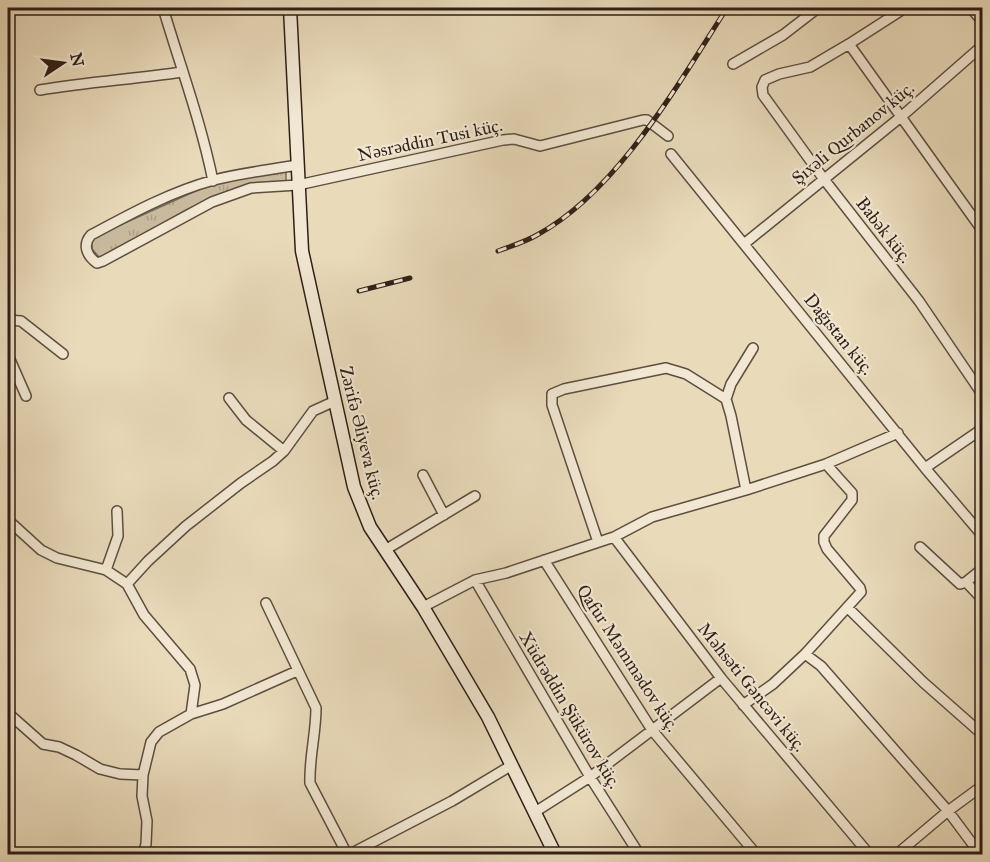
<svg xmlns="http://www.w3.org/2000/svg" width="990" height="862" viewBox="0 0 990 862" font-family="'IM FELL Great Primer',serif">
  <defs>
    <pattern id="grass-tufts" width="24" height="20" patternUnits="userSpaceOnUse" patternTransform="scale(1.5)"><rect width="24" height="20" fill="#c9ba9e"/><path d="M3 7l-1-3M5 7V3M7 7l1-3M15 17l-1-3M17 17v-4M19 17l1-3" fill="none" stroke="#ad9f87"/></pattern>
  </defs>
  <rect width="100%" height="100%" fill="#e9daba"/>
  <filter id="stains"><feTurbulence type="fractalNoise" baseFrequency=".00333" numOctaves="4"/><feColorMatrix values="0 0 0 0 .2 0 0 0 0 .09 0 0 0 0 .02 0 0 0 .5 -.17"/></filter>
  <radialGradient id="worn" r=".72"><stop offset=".6" stop-color="#630" stop-opacity="0"/><stop offset="1" stop-color="#630" stop-opacity=".3"/></radialGradient>
  <path fill="url(#grass-tufts)" stroke="#7c6c5b" stroke-width="1.5" d="M 286,171 L 286,184 L 222,194 L 186,210 L 106,256 L 99,257 L 92,249 L 92,240 L 96,236 L 200,189 L 227,181 Z"/>
  <g fill="none" stroke-linecap="round" stroke-linejoin="round">
    <g stroke="#5d4e40" stroke-width="12">
      <path id="street" d="M 163,8 C 180,65 201,122 213,181
        M 905,8 L 849,44 L 810,67 L 779,74 L 765,80 L 762,87 L 763,95 L 823,178 L 919,301 L 982,394
        M 971,8 L 982,21
        M 849,44 L 982,230
        M 733,64 L 783,35 L 818,8
        M 40,90 C 87,82 135,79 182,72
        M 671,154 L 925,468 L 982,535
        M 297,165 C 270,170 241,173 214,180 C 170,192 130,214 91,235 C 82,245 87,256 97,263 L 103,261 L 212,202 L 251,188 L 298,185 L 503,140 L 514,139 L 540,146 L 643,120 L 647,120 L 668,136
        M 744,244 L 902,116 L 982,46
        M 8,320 L 21,321 L 63,354
        M 8,355 L 26,396
        M 229,398 L 246,420 L 284,451
        M 726,399 L 731,384 L 753,348
        M 925,468 L 982,429
        M 423,475 L 444,515
        M 8,520 L 41,550 L 57,558 L 106,570 L 127,584
        M 614,537 L 721,678 L 869,854
        M 598,542 L 552,405 L 552,394 L 564,389 L 666,368 L 686,374 L 726,399 L 731,416 L 746,490
        M 920,547 L 960,584 L 966,582 L 982,569
        M 385,550 L 475,496
        M 544,560 L 652,730 L 756,854
        M 106,570 L 118,536 L 117,511
        M 475,580 L 590,777 L 639,854
        M 966,582 L 982,599
        M 127,584 L 144,615 L 190,669 L 195,685 L 191,714 L 159,732 L 151,742 L 143,775 L 142,796 L 147,821 L 146,844 L 143,854
        M 127,584 L 148,561 L 186,526 L 241,483 L 273,461 L 284,451 L 313,411 L 335,401
        M 266,603 L 316,708 C 316,734 309,758 310,783 L 347,854
        M 423,607 L 475,580 L 506,573 L 614,537 L 652,517 L 746,490 L 826,464 L 898,433
        M 848,608 L 923,682 L 982,734
        M 805,654 L 821,666 L 948,811 L 980,854
        M 743,705 L 773,684 L 805,654 L 861,592 L 860,588 L 827,549 L 824,542 L 824,536 L 852,500 L 852,493 L 826,464
        M 8,713 L 43,744 L 59,747 L 76,755 L 100,769 L 120,774 L 143,775
        M 191,714 L 223,704 L 297,671
        M 535,812 L 590,777 L 721,678
        M 350,854 L 452,801 L 512,765
        M 897,854 L 948,811 L 982,786"/>
    </g>
    <g stroke="#2e1f18" stroke-width="15">
      <path id="secondary" d="M 290,8 L 302,251 L 354,487 L 370,527 L 423,607 L 488,717 L 555,854"/>
    </g>
    <use href="#street" stroke="#f1e7d2" stroke-width="9"/>
    <use href="#secondary" stroke="#f1e7d2" stroke-width="12"/>
    <g stroke="#2e1f18" stroke-width="5">
      <path id="rail" d="M 498,251 C 511,246 525,242 537,235 C 618,191 678,84 727,8
        M 359,291 L 410,278"/>
    </g>
    <use href="#rail" stroke="#f1e7d2" stroke-width="3" stroke-dasharray="9" stroke-linecap="butt"/>
  </g>
  <g text-anchor="middle" dominant-baseline="central" stroke-width="4.5" stroke-linejoin="round" paint-order="stroke">
    <g font-size="18" fill="#2e1f18" stroke="#f1e7d2">
      <text transform="translate(853 133) rotate(-39)">Şıxəli Qurbanov küç.</text>
      <text transform="translate(430 140) rotate(-12)">Nəsrəddin Tusi küç.</text>
      <text transform="translate(884 230) rotate(52)">Babək küç.</text>
      <text transform="translate(839 334) rotate(51)">Dağıstan küç.</text>
      <text transform="translate(362 433) rotate(76)">Zərifə Əliyeva küç.</text>
      <text transform="translate(628 658) rotate(57)">Qafur Məmmədov küç.</text>
      <text transform="translate(752 687) rotate(51)">Məhsəti Gəncəvi küç.</text>
      <text transform="translate(570 710) rotate(59)">Xüdrəddin Şükürov küç.</text>
    </g>
  </g>
  <rect width="990" height="862" fill="none" stroke="#e9daba" stroke-width="30"/>
  <rect x="9" y="9" width="972" height="844" fill="none" stroke="#2e1f18" stroke-width="3"/>
  <rect x="15" y="15" width="960" height="832" fill="none" stroke="#2e1f18" stroke-width="1.5"/>
  <g transform="translate(63 63) rotate(77)" stroke="#f1e7d2" stroke-width="4.5" paint-order="stroke">
  <path d="M0-4.5L10 22L0 15L-10 22Z" fill="#2e1f18"/>
  <text y="-9" font-size="16" font-weight="bold" text-anchor="middle" fill="#2e1f18">N</text>
  </g>
  <rect width="100%" height="100%" filter="url(#stains)"/>
  <rect width="100%" height="100%" fill="url(#worn)"/>
</svg>
